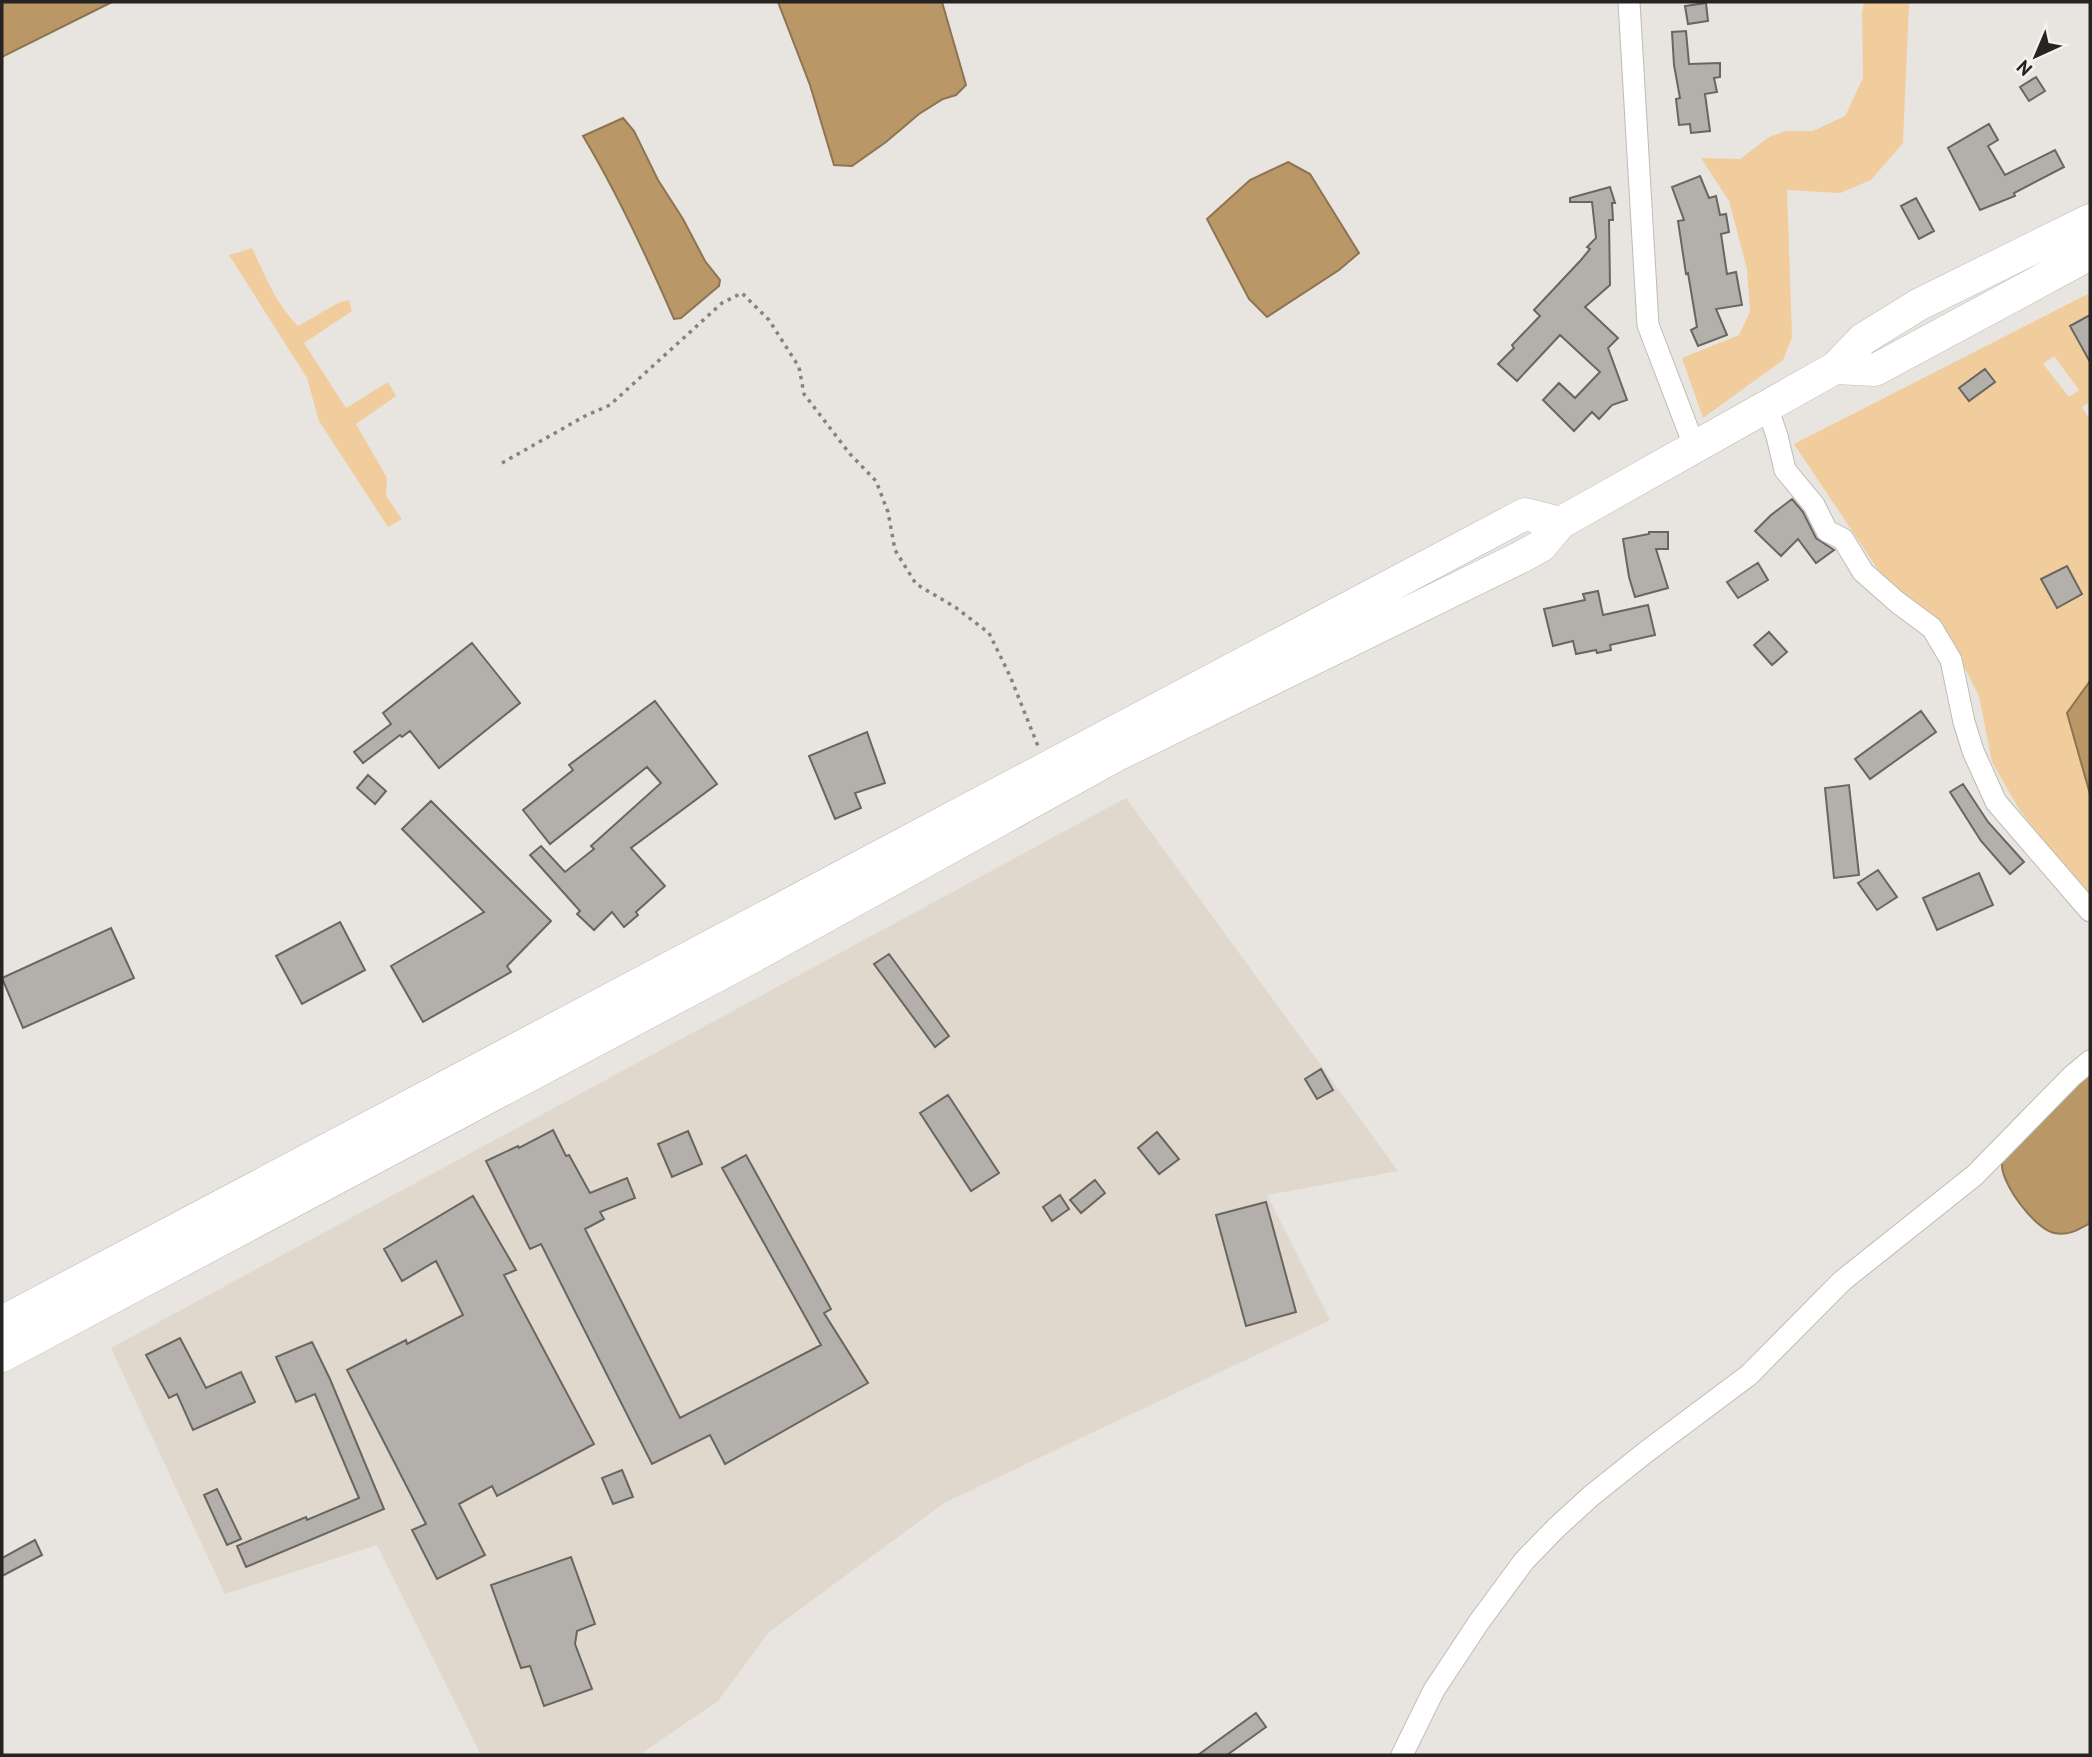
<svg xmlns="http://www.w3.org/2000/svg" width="2092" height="1757" viewBox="0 0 2092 1757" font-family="'PT Sans',sans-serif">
  <rect width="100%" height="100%" fill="#e8e4df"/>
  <path fill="#e0d7cd" d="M 1126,798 L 1398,1171 L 1267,1195 L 1330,1320 L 944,1503 L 769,1632 L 718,1701 L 639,1755 L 481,1755 L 377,1545 L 225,1594 L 111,1348 Z"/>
  <path fill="#f1cd9d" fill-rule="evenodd" d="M 1864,2 L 1909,2 L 1903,143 L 1871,180 L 1840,193 L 1787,190 L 1792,337 L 1783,360 L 1703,418 L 1682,358 L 1739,335 L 1750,312 L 1747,269 L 1729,201 L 1701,158 L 1740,159 L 1769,137 L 1785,131 L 1813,131 L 1845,116 L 1863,78 L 1862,13 Z
    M 252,248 C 265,275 276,305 298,326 L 338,303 L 349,300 L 352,311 L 304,343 L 346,408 L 388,382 L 396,396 L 356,424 L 387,478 L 386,496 L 402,519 L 388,527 L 319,421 L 307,378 L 229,255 Z
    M 2090,293 L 2090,315 L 2071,326 L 2081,346 L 2090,342 L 2090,402 L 2082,407 L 2090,420 L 2090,681 L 2067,713 L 2090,794 L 2090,902 L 2019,809 L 1992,762 L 1979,696 L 1949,637 L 1883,577 L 1794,444 ZM 2054,356 L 2079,390 L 2069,397 L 2043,364 ZM 1984,369 L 1994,382 L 1969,401 L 1959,388 ZM 2067,566 L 2082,594 L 2057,607 L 2042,580 Z"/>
  <path fill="#b99767" stroke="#8d7452" stroke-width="2" d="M 2,2 L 112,2 L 2,57 Z
    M 778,2 L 942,2 L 966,85 L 956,95 L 943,99 L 919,114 L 886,142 L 852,166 L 834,165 L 810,85 Z
    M 623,118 L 634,131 L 658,180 L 683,219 L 705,261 L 720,280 L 719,286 L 681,318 L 674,319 C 647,257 618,194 583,136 Z
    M 1288,162 L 1310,174 L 1359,253 L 1339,270 L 1267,317 L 1249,299 L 1207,219 L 1250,180 Z
    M 2090,681 L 2090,794 L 2067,713 Z
    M 2086,1074 L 2090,1076 L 2090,1223 C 2078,1230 2068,1236 2054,1233 C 2035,1229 2001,1184 2002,1164 C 2002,1161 2004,1157 2004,1153 Z"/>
  <path fill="#b3afab" stroke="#696661" stroke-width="2" d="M 1706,3 L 1708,21 L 1688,24 L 1685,6 Z
    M 1686,31 L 1689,64 L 1720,63 L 1720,77 L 1714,78 L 1717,92 L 1705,94 L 1710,131 L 1691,133 L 1690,124 L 1679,125 L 1676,99 L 1680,98 L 1674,65 L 1672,32 Z
    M 2036,77 L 2045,91 L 2029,101 L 2020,87 Z
    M 1989,124 L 1998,140 L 1988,146 L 2005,175 L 2055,150 L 2064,167 L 2014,193 L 2015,196 L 1980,210 L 1948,148 Z
    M 1700,176 L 1709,198 L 1716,196 L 1720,215 L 1726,214 L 1729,232 L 1721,234 L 1727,274 L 1736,272 L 1742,305 L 1716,309 L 1727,335 L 1698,346 L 1691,330 L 1697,327 L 1688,273 L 1686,274 L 1678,221 L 1684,220 L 1672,187 Z
    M 1610,187 L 1615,203 L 1612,203 L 1613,220 L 1609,220 L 1610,285 L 1585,307 L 1618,338 L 1608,348 L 1627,400 L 1612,405 L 1599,419 L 1592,412 L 1574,431 L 1543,400 L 1559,383 L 1575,398 L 1600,372 L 1560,335 L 1517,381 L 1498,364 L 1514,348 L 1512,345 L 1540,316 L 1534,310 L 1581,260 L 1590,249 L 1587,247 L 1596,238 L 1592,202 L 1570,202 L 1570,198 Z
    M 1916,198 L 1934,231 L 1919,239 L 1901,206 Z
    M 2090,315 L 2090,362 L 2070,326 Z
    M 1985,369 L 1995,382 L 1969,401 L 1959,388 Z
    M 1792,499 L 1803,512 L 1816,538 L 1834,550 L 1816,563 L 1798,539 L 1781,556 L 1755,531 L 1771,515 Z
    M 1649,532 L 1668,532 L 1668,549 L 1656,549 L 1668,588 L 1635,597 L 1629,577 L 1623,539 L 1649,534 Z
    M 1758,563 L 1768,580 L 1738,598 L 1727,582 Z
    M 2067,566 L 2082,594 L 2057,608 L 2041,579 Z
    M 1598,591 L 1603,615 L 1648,605 L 1655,635 L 1610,645 L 1611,650 L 1597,653 L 1596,650 L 1576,654 L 1573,641 L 1553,646 L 1544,609 L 1585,600 L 1583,594 Z
    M 1769,632 L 1787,652 L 1772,665 L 1754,645 Z
    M 472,643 L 520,703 L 439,768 L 410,731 L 402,737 L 400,735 L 363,763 L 354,752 L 391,724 L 383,713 Z
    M 655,701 L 717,784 L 631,848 L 665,886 L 636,912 L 638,915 L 624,927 L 612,912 L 594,930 L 577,914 L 580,911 L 530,855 L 541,846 L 565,872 L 594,849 L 591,846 L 661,783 L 647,767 L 550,844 L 523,810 L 573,770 L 569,765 Z
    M 1921,711 L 1936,732 L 1870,779 L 1855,759 Z
    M 867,732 L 885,783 L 855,793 L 861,808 L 835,819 L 809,756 Z
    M 368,775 L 386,791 L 375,804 L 357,788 Z
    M 1963,784 L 1988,822 L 2024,862 L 2010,874 L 1981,841 L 1950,792 Z
    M 1849,785 L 1859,875 L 1834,878 L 1825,788 Z
    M 431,801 L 551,921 L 507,966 L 511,972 L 423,1022 L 391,966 L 484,912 L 402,829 Z
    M 1878,870 L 1897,897 L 1877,910 L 1858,883 Z
    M 1979,873 L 1993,905 L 1937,930 L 1923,898 Z
    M 340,922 L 365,970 L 302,1004 L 276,956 Z
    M 111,928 L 134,978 L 23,1028 L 2,978 Z
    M 889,954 L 949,1036 L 935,1047 L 874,964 Z
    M 1321,1069 L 1333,1090 L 1317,1099 L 1305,1079 Z
    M 948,1095 L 999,1173 L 971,1191 L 920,1113 Z
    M 553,1130 L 566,1156 L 569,1155 L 590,1193 L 627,1178 L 635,1198 L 600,1212 L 604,1219 L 585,1229 L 680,1418 L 821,1345 L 722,1168 L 746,1155 L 831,1309 L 824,1313 L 868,1383 L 725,1464 L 710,1435 L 652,1464 L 541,1244 L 530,1249 L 486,1161 L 518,1146 L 519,1148 Z
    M 688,1131 L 702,1164 L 672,1177 L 658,1144 Z
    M 1157,1132 L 1179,1159 L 1159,1174 L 1138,1148 Z
    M 1095,1180 L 1105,1193 L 1081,1213 L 1070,1200 Z
    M 1060,1195 L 1069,1209 L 1052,1221 L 1043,1207 Z
    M 473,1196 L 516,1270 L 504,1275 L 594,1444 L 497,1496 L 492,1486 L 459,1504 L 485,1555 L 437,1579 L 412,1530 L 426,1524 L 347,1370 L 406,1340 L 407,1344 L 463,1315 L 436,1261 L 402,1281 L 384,1249 Z
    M 1266,1202 L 1296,1312 L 1246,1326 L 1216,1215 Z
    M 180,1338 L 206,1388 L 241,1372 L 255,1402 L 193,1430 L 177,1394 L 169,1398 L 146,1355 Z
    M 312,1342 L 330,1379 L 384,1509 L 246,1567 L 237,1546 L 306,1517 L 307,1520 L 359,1498 L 315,1394 L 296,1402 L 276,1357 Z
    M 622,1470 L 633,1497 L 613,1504 L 602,1478 Z
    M 217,1489 L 241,1539 L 227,1545 L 204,1495 Z
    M 35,1540 L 42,1555 L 2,1576 L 2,1558 Z
    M 571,1557 L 595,1624 L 577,1631 L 575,1644 L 592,1689 L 544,1706 L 530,1666 L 521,1668 L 491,1585 Z
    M 1256,1713 L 1266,1727 L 1227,1755 L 1198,1755 Z"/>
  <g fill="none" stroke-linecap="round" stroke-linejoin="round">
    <g stroke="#bebbb6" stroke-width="23">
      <path id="minor" d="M 1629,2 L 1648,325 L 1695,448
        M 1767,407 L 1777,436 L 1785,470 L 1814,505 L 1827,531 L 1843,539 L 1863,572 L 1897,602 L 1932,628 L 1951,660 L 1964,722 L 1973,751 L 1996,802 L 2090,911
        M 1402,1755 L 1434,1690 L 1479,1622 L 1524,1561 L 1556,1528 L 1591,1496 L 1646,1452 L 1749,1375 L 1842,1281 L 1975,1175 L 2072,1076 L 2090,1061"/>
    </g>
    <g stroke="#bebbb6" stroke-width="33">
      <path id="highway" d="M 1835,368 L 1875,370 L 2090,254
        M 2,1322 L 1525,514 L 1560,523
        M 2,1356 L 752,957 L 1115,756 L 1521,557 L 1541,546 L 1560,523 L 1835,368 L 1863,339 L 1918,305 L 2090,220"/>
    </g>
    <path stroke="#85837f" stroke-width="3.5" stroke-dasharray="3.5 5" stroke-linecap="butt" d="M 502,463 L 585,416 L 610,405 L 722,303 L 742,293 L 769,320 L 799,367 L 804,394 L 850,454 L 876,481 L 888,512 L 895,550 L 916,584 L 955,607 L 989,633 L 1010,676 L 1038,746"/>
    <use href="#minor" stroke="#fff" stroke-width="21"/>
    <use href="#highway" stroke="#fff" stroke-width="32"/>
  </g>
  <rect width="2092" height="1757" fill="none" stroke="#252422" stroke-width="7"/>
  <g transform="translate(2036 56) rotate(224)" stroke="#f5f1ec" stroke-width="5" paint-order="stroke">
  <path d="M0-5L12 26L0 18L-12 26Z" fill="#252422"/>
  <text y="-10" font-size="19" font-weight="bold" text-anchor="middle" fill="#252422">N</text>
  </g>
</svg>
